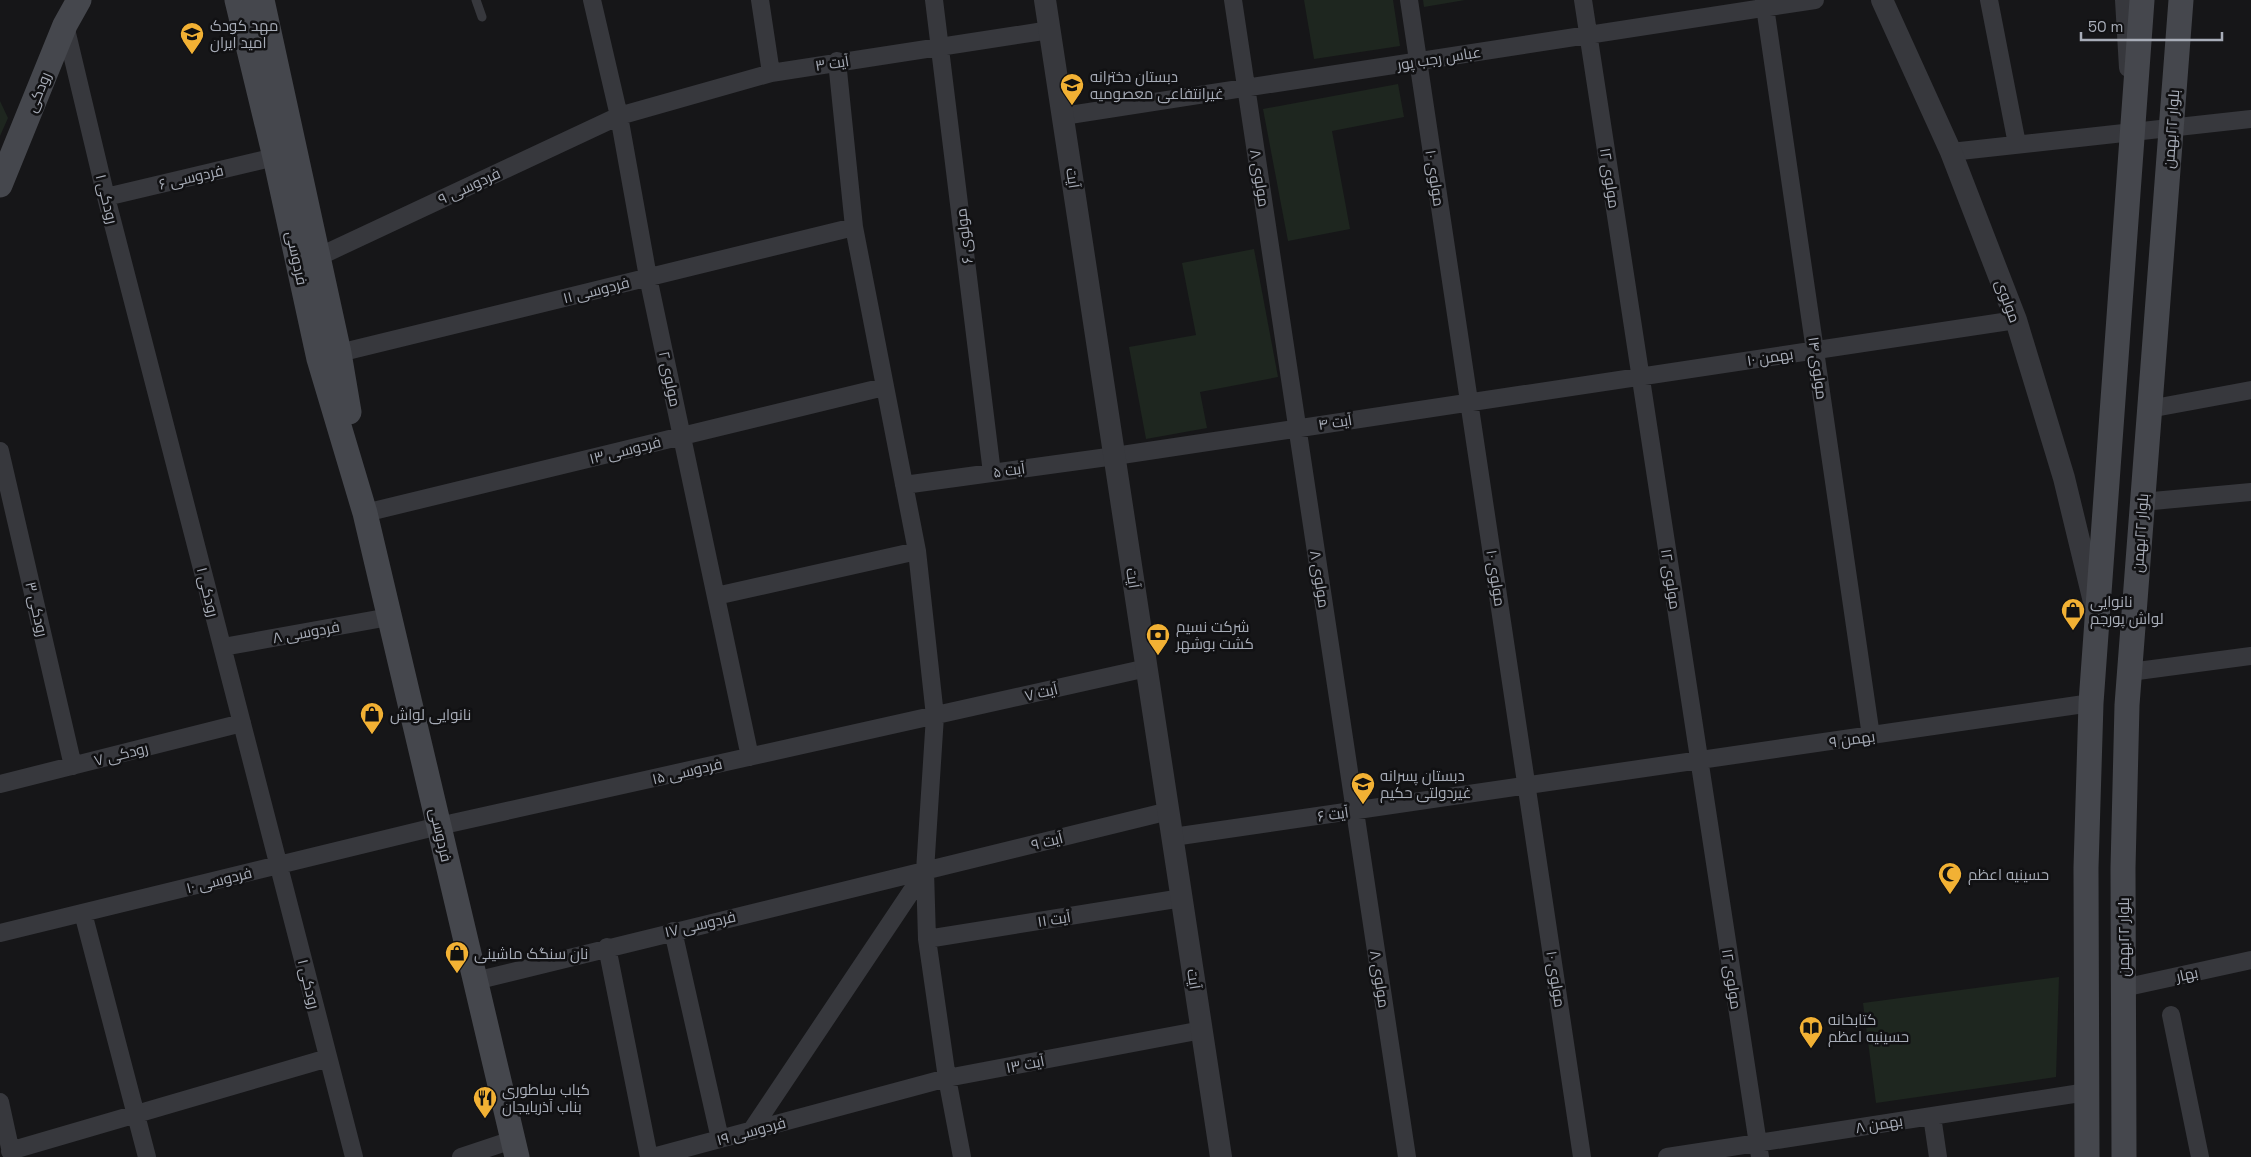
<svg xmlns="http://www.w3.org/2000/svg" width="2251" height="1157" viewBox="0 0 2251 1157" font-family="'Space Grotesk',Cairo,sans-serif">
  <rect width="100%" height="100%" fill="#161618"/>
  <path fill="#1e261f" d="M 1304,0 L 1393,0 L 1400,46 L 1314,59 Z
    M 1423,0 L 1465,0 L 1424,7 Z
    M 1398,84 L 1404,117 L 1332,131 L 1350,229 L 1288,241 L 1263,109 Z
    M 0,101 L 8,118 L 0,136 Z
    M 1254,249 L 1278,377 L 1200,392 L 1207,428 L 1146,439 L 1129,347 L 1196,335 L 1182,263 Z
    M 2059,977 L 2056,1077 L 1876,1103 L 1863,1003 Z"/>
  <g fill="none" stroke-linecap="round" stroke-linejoin="round">
    <path stroke="#37383d" stroke-width="9" d="M 476,0 L 482,17"/>
    <path stroke="#37383d" stroke-width="18" d="M 592,0 L 619,116 L 648,277 L 750,757
      M 760,0 L 771,73
      M 934,0 L 992,473
      M 1233,0 L 1407,1157
      M 1409,0 L 1582,1157
      M 1583,0 L 1760,1157
      M 1764,0 L 1871,736
      M 1989,0 L 2017,144
      M 2124,0 L 2128,68
      M 65,25 L 106,197 L 354,1157
      M 837,61 L 854,227 L 917,551 L 935,716 L 925,871 L 927,939 L 947,1078 L 962,1157
      M 1063,116 L 1815,0
      M 1951,152 L 2251,119
      M 106,197 L 275,157
      M 318,257 L 619,116 L 771,73 L 1050,30
      M 339,353 L 854,227
      M 2149,409 L 2251,390
      M 0,451 L 73,766
      M 904,485 L 1115,456 L 2016,320
      M 2142,502 L 2251,492
      M 365,513 L 884,387
      M 716,596 L 917,551
      M 223,647 L 389,617
      M 2130,672 L 2251,656
      M 0,784 L 242,723
      M 1173,837 L 2091,703
      M 83,913 L 147,1157
      M 673,931 L 720,1139
      M 0,933 L 439,826 L 1147,668
      M 927,939 L 1182,898
      M 607,947 L 649,1157
      M 475,981 L 1169,811
      M 2123,988 L 2251,960
      M 2171,1015 L 2200,1157
      M 0,1102 L 12,1157
      M 1932,1116 L 1938,1157
      M 751,1131 L 925,871
      M 10,1151 L 328,1058
      M 461,1157 L 512,1140
      M 653,1157 L 947,1078 L 1202,1030
      M 1667,1157 L 2087,1092"/>
    <path stroke="#37383d" stroke-width="22" d="M 1045,0 L 1221,1157
      M 1882,0 L 1951,152 L 2016,320 L 2064,478 L 2095,606"/>
    <path stroke="#45474d" stroke-width="25" d="M 237,0 L 275,157 L 319,359 L 365,513 L 517,1157
      M 262,0 L 339,353 L 349,412
      M 0,185 L 65,25 L 79,0
      M 2087,1157 L 2086,868 L 2091,703 L 2142,0
      M 2124,1157 L 2123,868 L 2127,705 L 2181,0"/>
  </g>
  <defs>
    <g id="school-pin" transform="scale(1.25)"><path d="M0 17L-7.5 6A9.5 9.5 0 1 1 7.5 6Z" fill="#f2b134" stroke="#111113"/><path d="M0-5L7-2L0 1L-7-2ZM-4 1L0 2.5L4 1V4Q0 6-4 4Z" fill="#111"/></g>
    <g id="shop-pin" transform="scale(1.25)"><path d="M0 17L-7.5 6A9.5 9.5 0 1 1 7.5 6Z" fill="#f2b134" stroke="#111113"/><path d="M-5-2.5h2.3a2.7 3.5 0 0 1 5.4 0H5L5.5 6h-11ZM-1.5-2.5h3a1.5 2.3 0 0 0-3 0Z" fill="#111"/></g>
    <g id="bank-pin" transform="scale(1.25)"><path d="M0 17L-7.5 6A9.5 9.5 0 1 1 7.5 6Z" fill="#f2b134" stroke="#111113"/><path d="M-6-4H6V4H-6ZM0-2.3a2.3 2.3 0 1 0 0 4.6a2.3 2.3 0 1 0 0-4.6Z" fill="#111"/></g>
    <g id="mosque-pin" transform="scale(1.25)"><path d="M0 17L-7.5 6A9.5 9.5 0 1 1 7.5 6Z" fill="#f2b134" stroke="#111113"/><path d="M3.5-4.9A6 6 0 1 0 3.5 4.9A5 5 0 1 1 3.5-4.9Z" fill="#111"/></g>
    <g id="library-pin" transform="scale(1.25)"><path d="M0 17L-7.5 6A9.5 9.5 0 1 1 7.5 6Z" fill="#f2b134" stroke="#111113"/><path d="M-6-4Q-3-5.5-.7-3.5V5Q-3 3-6 4ZM6-4Q3-5.5 .7-3.5V5Q3 3 6 4Z" fill="#111"/></g>
    <g id="restaurant-pin" transform="scale(1.25)"><path d="M0 17L-7.5 6A9.5 9.5 0 1 1 7.5 6Z" fill="#f2b134" stroke="#111113"/><path d="M-5-6h1v4h1v-4h1v4h1v-4h1v5L-1.5 .5V6h-2V.5L-5-1ZM5-6V6H3V1.5H1.5Q1.5-4 5-6Z" fill="#111"/></g>
  </defs>
  <g fill-rule="evenodd">
    <use href="#school-pin" x="192" y="34"/>
    <use href="#school-pin" x="1072" y="85"/>
    <use href="#shop-pin" x="2073" y="610"/>
    <use href="#bank-pin" x="1158" y="635"/>
    <use href="#shop-pin" x="372" y="714"/>
    <use href="#school-pin" x="1363" y="784"/>
    <use href="#mosque-pin" x="1950" y="874"/>
    <use href="#shop-pin" x="457" y="953"/>
    <use href="#library-pin" x="1811" y="1028"/>
    <use href="#restaurant-pin" x="485" y="1098"/>
  </g>
  <g text-anchor="middle" dominant-baseline="central" stroke-width="5" stroke-linejoin="round" paint-order="stroke">
    <g font-size="15" fill="#a8adb8" stroke="#111113" text-anchor="start">
      <text x="210" y="25">مهد کودک<tspan x="210" dy="17">امید ایران</tspan></text>
      <text x="1090" y="76">دبستان دخترانه<tspan x="1090" dy="17">غیرانتفاعی معصومیه</tspan></text>
      <text x="2090" y="601">نانوایی<tspan x="2090" dy="17">لواش پورجم</tspan></text>
      <text x="1176" y="626">شرکت نسیم<tspan x="1176" dy="17">کشت بوشهر</tspan></text>
      <text x="390" y="714">نانوایی لواش</text>
      <text x="1380" y="775">دبستان پسرانه<tspan x="1380" dy="17">غیردولتی حکیم</tspan></text>
      <text x="1968" y="874">حسینیه اعظم</text>
      <text x="474" y="953">نان سنگک ماشینی</text>
      <text x="1828" y="1019">کتابخانه<tspan x="1828" dy="17">حسینیه اعظم</tspan></text>
      <text x="502" y="1089">کباب ساطوری<tspan x="502" dy="17">بناب آذربایجان</tspan></text>
    </g>
    <g font-size="15" fill="#a8adb8" stroke="#111113">
      <text transform="translate(1439 58) rotate(-9)">عباس رجب پور</text>
      <text transform="translate(832 63) rotate(-9)">آیت ۳</text>
      <text transform="translate(38 92) rotate(-68)">رودکی</text>
      <text transform="translate(2171 129) rotate(-86)">بلوار ۲۲بهمن</text>
      <text transform="translate(191 177) rotate(-13)">فردوسی ۶</text>
      <text transform="translate(1073 178) rotate(81)">آیت</text>
      <text transform="translate(1260 178) rotate(81)">مولوی ۸</text>
      <text transform="translate(1435 178) rotate(81)">مولوی ۱۰</text>
      <text transform="translate(1610 178) rotate(81)">مولوی ۱۲</text>
      <text transform="translate(469 186) rotate(-25)">فردوسی ۹</text>
      <text transform="translate(107 199) rotate(76)">رودکی ۱</text>
      <text transform="translate(964 236) rotate(-97)">مولوی ۶</text>
      <text transform="translate(297 258) rotate(78)">فردوسی</text>
      <text transform="translate(596 290) rotate(-14)">فردوسی ۱۱</text>
      <text transform="translate(2008 301) rotate(70)">مولوی</text>
      <text transform="translate(1770 357) rotate(-9)">بهمن ۱۰</text>
      <text transform="translate(1818 368) rotate(82)">مولوی ۱۴</text>
      <text transform="translate(670 379) rotate(78)">مولوی ۲</text>
      <text transform="translate(1335 422) rotate(-9)">آیت ۴</text>
      <text transform="translate(625 450) rotate(-14)">فردوسی ۱۳</text>
      <text transform="translate(1009 470) rotate(-8)">آیت ۵</text>
      <text transform="translate(2140 533) rotate(-86)">بلوار ۲۲بهمن</text>
      <text transform="translate(1133 578) rotate(81)">آیت</text>
      <text transform="translate(1496 578) rotate(81)">مولوی ۱۰</text>
      <text transform="translate(1320 579) rotate(81)">مولوی ۸</text>
      <text transform="translate(1671 579) rotate(81)">مولوی ۱۲</text>
      <text transform="translate(208 592) rotate(76)">رودکی ۱</text>
      <text transform="translate(37 609) rotate(77)">رودکی ۳</text>
      <text transform="translate(306 632) rotate(-10)">فردوسی ۸</text>
      <text transform="translate(1041 692) rotate(-13)">آیت ۷</text>
      <text transform="translate(1852 739) rotate(-8)">بهمن ۹</text>
      <text transform="translate(121 754) rotate(-14)">رودکی ۷</text>
      <text transform="translate(687 771) rotate(-13)">فردوسی ۱۵</text>
      <text transform="translate(1333 814) rotate(-8)">آیت ۶</text>
      <text transform="translate(441 835) rotate(77)">فردوسی</text>
      <text transform="translate(1047 841) rotate(-14)">آیت ۹</text>
      <text transform="translate(219 880) rotate(-14)">فردوسی ۱۰</text>
      <text transform="translate(1054 919) rotate(-9)">آیت ۱۱</text>
      <text transform="translate(700 924) rotate(-13)">فردوسی ۱۷</text>
      <text transform="translate(2123 937) rotate(-90)">بلوار ۲۲بهمن</text>
      <text transform="translate(2187 974) rotate(-12)">بهار</text>
      <text transform="translate(1194 979) rotate(81)">آیت</text>
      <text transform="translate(1380 979) rotate(81)">مولوی ۸</text>
      <text transform="translate(1556 979) rotate(81)">مولوی ۱۰</text>
      <text transform="translate(1732 979) rotate(81)">مولوی ۱۲</text>
      <text transform="translate(309 984) rotate(76)">رودکی ۱</text>
      <text transform="translate(1025 1064) rotate(-11)">آیت ۱۳</text>
      <text transform="translate(1879 1124) rotate(-9)">بهمن ۸</text>
      <text transform="translate(751 1131) rotate(-15)">فردوسی ۱۹</text>
    </g>
  </g>
  <path d="M2081 32v8h141v-8" fill="none" stroke="#a8adb8" stroke-width="2.5"/>
  <text x="2088" y="32" font-size="15" fill="#a8adb8" stroke="#111113" stroke-width="4" paint-order="stroke">50 m</text>
</svg>
